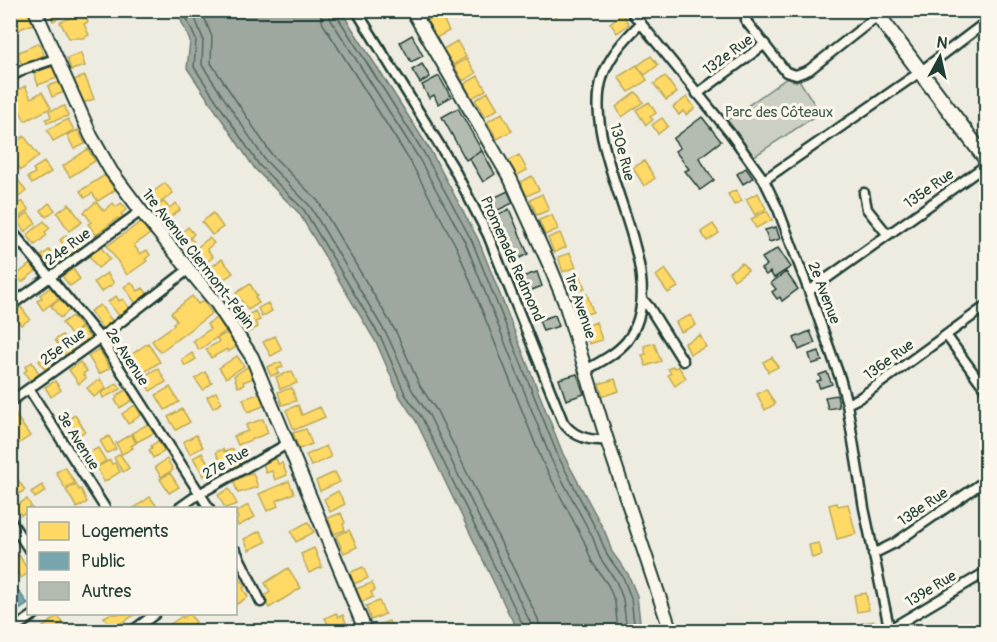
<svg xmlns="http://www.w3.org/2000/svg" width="997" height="642" viewBox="0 0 997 642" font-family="Pangolin,sans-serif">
  <rect width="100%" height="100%" fill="#eeece1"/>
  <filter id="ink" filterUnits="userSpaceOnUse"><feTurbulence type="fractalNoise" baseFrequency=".0167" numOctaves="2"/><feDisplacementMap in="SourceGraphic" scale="12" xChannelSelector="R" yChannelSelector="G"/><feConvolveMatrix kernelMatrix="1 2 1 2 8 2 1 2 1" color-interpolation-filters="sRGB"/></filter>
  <g filter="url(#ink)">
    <path fill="#cbcfc4" stroke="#75867c" stroke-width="1.5" d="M 791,75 L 796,75 L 820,113 L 750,159 L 722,124 Z"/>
    <path fill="#9fa89f" stroke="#6c7d74" stroke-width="1.5" d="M 177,11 L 341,11 L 430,150 L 478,239 L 563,454 L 605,532 L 612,552 L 628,574 L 637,596 L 641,631 L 519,631 L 510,616 L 416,421 L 400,397 L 377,344 L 299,213 L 255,169 L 187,68 L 190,41 Z"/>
    <path fill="#ffd966" stroke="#bcaa57" stroke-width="1.5" d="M 21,10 L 28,10 L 33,24 L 17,30 L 11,15 Z
      M 48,10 L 66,10 L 67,14 L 53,21 Z
      M 542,10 L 564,10 L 564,11 L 555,17 L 552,14 L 545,19 L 540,12 Z
      M 84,12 L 88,22 L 84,24 L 89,35 L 83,38 L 69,38 L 60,22 Z
      M 440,13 L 449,31 L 434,39 L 424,22 Z
      M 622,14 L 629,24 L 617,33 L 610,23 Z
      M 457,41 L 466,57 L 453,65 L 443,49 Z
      M 39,43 L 44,55 L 22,65 L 17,53 Z
      M 81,53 L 85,66 L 71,70 L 67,58 Z
      M 651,56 L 658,65 L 645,75 L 637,66 Z
      M 467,59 L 476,73 L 463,81 L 454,66 Z
      M 637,65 L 647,80 L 629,92 L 618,77 Z
      M 53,66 L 57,78 L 38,85 L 34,73 Z
      M 85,76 L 94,99 L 83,103 L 74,80 Z
      M 478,76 L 486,90 L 472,98 L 464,84 Z
      M 665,76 L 677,93 L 666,100 L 654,84 Z
      M 60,82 L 64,92 L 52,97 L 48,86 Z
      M 25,86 L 31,98 L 42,92 L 51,108 L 25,121 L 11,94 Z
      M 488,92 L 498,109 L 485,117 L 475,100 Z
      M 636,92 L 643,102 L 622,117 L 616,107 Z
      M 687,97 L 695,108 L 686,115 L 683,111 L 679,115 L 673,107 Z
      M 649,102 L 656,113 L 650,117 L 653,120 L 646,125 L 636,110 Z
      M 65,106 L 68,116 L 47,123 L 46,119 L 51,117 L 49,111 Z
      M 502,113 L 512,131 L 497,139 L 487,122 Z
      M 662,118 L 668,126 L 658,134 L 652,125 Z
      M 68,119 L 74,130 L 53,141 L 47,130 Z
      M 78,130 L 85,144 L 74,149 L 67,135 Z
      M 10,135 L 17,142 L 24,136 L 39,156 L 21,170 L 10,157 Z
      M 88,149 L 95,161 L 70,177 L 63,166 Z
      M 519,155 L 527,170 L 516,176 L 508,161 Z
      M 644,161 L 655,178 L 644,186 L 633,168 Z
      M 44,162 L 51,172 L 32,184 L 28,177 L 35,173 L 33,169 Z
      M 105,175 L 115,190 L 98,201 L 92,193 L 85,198 L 80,191 Z
      M 532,176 L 539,190 L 527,196 L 520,182 Z
      M 18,180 L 26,191 L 15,200 L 17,202 L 10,207 L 10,186 Z
      M 165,183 L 173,193 L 153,208 L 145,198 Z
      M 736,190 L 742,201 L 734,205 L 728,194 Z
      M 758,193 L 766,209 L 755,215 L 746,199 Z
      M 542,194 L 549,210 L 537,215 L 530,200 Z
      M 22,201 L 29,210 L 15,220 L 10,214 L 10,209 Z
      M 96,202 L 104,211 L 113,203 L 116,207 L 121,203 L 127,209 L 121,214 L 124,217 L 119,220 L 118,218 L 96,235 L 88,224 L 91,222 L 84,212 Z
      M 164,202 L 169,208 L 176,203 L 180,210 L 163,222 L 154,209 Z
      M 49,203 L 55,210 L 46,217 L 41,210 Z
      M 69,204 L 82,222 L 69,231 L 57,213 Z
      M 767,211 L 772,220 L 756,228 L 751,219 Z
      M 28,213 L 36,223 L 25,232 L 17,221 Z
      M 213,213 L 223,227 L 212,235 L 202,222 Z
      M 552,215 L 558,229 L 545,235 L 539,220 Z
      M 44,221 L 50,228 L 45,232 L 47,235 L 35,245 L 27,235 Z
      M 141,222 L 150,234 L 134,245 L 140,254 L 147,250 L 150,255 L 145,259 L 147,261 L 127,275 L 107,246 Z
      M 713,224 L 719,233 L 707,241 L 701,232 Z
      M 188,227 L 194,234 L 190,238 L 194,242 L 186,248 L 177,237 Z
      M 560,233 L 566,247 L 554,253 L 548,238 Z
      M 66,235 L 69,239 L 71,238 L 80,248 L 69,256 L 62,247 L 64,246 L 60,240 Z
      M 209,238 L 214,243 L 207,249 L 213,257 L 201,267 L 189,254 Z
      M 13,244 L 20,252 L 14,257 L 17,260 L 12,264 L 10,262 L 10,246 Z
      M 101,247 L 110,259 L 98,268 L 89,256 Z
      M 49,250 L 54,256 L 57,254 L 63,261 L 53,270 L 41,256 Z
      M 570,253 L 576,267 L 563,272 L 558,257 Z
      M 222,259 L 233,273 L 220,282 L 210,268 Z
      M 742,263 L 748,270 L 734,280 L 729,272 Z
      M 30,264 L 36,271 L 22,282 L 20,280 L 15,284 L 12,279 Z
      M 73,269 L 80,279 L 70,286 L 62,276 Z
      M 665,269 L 678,287 L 668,293 L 656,276 Z
      M 107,273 L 114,283 L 101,292 L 94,282 Z
      M 580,274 L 585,289 L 572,293 L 567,279 Z
      M 131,282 L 138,291 L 143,288 L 149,296 L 137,305 L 124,287 Z
      M 250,284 L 257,296 L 255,297 L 259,303 L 248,310 L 236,293 Z
      M 51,287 L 59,298 L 43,310 L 37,301 L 42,298 L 40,295 Z
      M 587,294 L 593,312 L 579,316 L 573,298 Z
      M 116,296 L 119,301 L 123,299 L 130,309 L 120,317 L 108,302 Z
      M 192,296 L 198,304 L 203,301 L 212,313 L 160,352 L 152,341 L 174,325 L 173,323 L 177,321 L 171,313 Z
      M 61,299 L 70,310 L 60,318 L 51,306 Z
      M 268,303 L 272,311 L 262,317 L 258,308 Z
      M 100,305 L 113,322 L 103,329 L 90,311 Z
      M 21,307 L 30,319 L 21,325 L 13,314 Z
      M 255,311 L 260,320 L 255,322 L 258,327 L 247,333 L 239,320 Z
      M 691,315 L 696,325 L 681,332 L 676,322 Z
      M 72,316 L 81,327 L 71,335 L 62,323 Z
      M 218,317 L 227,330 L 199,350 L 193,341 L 210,329 L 207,324 Z
      M 596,322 L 602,340 L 589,344 L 584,327 Z
      M 82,328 L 90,338 L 80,346 L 72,336 Z
      M 229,332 L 238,346 L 228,352 L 227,349 L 211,358 L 206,349 L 219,342 L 217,338 Z
      M 62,335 L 74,350 L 66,356 L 55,340 Z
      M 700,335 L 706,347 L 690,354 L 685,343 Z
      M 275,336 L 282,350 L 271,356 L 263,342 Z
      M 148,343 L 160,362 L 143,373 L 131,355 Z
      M 654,343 L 661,361 L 646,366 L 642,355 L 646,354 L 644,346 Z
      M 99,349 L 110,368 L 99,374 L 88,356 Z
      M 47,350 L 48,352 L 51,350 L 56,357 L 51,361 L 54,365 L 46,371 L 39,361 L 45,356 L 43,353 Z
      M 192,353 L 196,359 L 185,366 L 182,360 Z
      M 237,356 L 244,366 L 226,378 L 219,368 Z
      M 772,357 L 778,367 L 768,372 L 763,362 Z
      M 32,362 L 41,377 L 32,383 L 24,372 L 27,370 L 25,367 Z
      M 80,362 L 87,371 L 83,374 L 86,378 L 79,384 L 69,370 Z
      M 281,362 L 283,367 L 277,369 L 279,373 L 271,376 L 267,367 Z
      M 250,365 L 254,378 L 243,382 L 244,385 L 238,387 L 234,376 Z
      M 673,366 L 675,368 L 678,366 L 686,378 L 675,386 L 668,375 L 671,373 L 668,369 Z
      M 158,368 L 166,382 L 150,391 L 142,377 Z
      M 292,371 L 297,383 L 280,389 L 276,377 Z
      M 205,372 L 212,383 L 203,390 L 195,379 Z
      M 100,379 L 106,388 L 94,397 L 87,388 Z
      M 615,379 L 619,391 L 603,396 L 599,384 Z
      M 55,381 L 61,390 L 51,397 L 45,387 Z
      M 117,383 L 121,389 L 103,398 L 101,393 Z
      M 170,387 L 179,402 L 165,410 L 156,395 Z
      M 292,388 L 296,401 L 282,405 L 278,392 Z
      M 127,389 L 134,399 L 120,408 L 115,400 L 117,398 L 116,396 Z
      M 766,389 L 775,404 L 765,410 L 757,394 Z
      M 216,392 L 222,403 L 213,408 L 207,397 Z
      M 261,393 L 266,405 L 248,412 L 243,399 Z
      M 135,405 L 141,415 L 128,424 L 122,414 Z
      M 298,405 L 302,415 L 320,407 L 325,417 L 294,430 L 286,410 Z
      M 182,409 L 190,422 L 176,430 L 168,417 Z
      M 13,411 L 30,436 L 18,444 L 10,433 L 10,413 Z
      M 75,415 L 85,431 L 74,439 L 63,422 Z
      M 263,419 L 268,433 L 238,445 L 234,436 L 248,431 L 246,425 Z
      M 148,424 L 154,433 L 137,442 L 132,433 Z
      M 306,429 L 312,444 L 299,449 L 293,433 Z
      M 131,434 L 136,443 L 131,446 L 133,448 L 122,454 L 116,443 Z
      M 196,435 L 203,447 L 190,454 L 183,442 Z
      M 109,436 L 116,449 L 107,453 L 100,441 Z
      M 158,441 L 165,451 L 153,458 L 149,450 L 152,448 L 151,446 Z
      M 326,446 L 331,457 L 311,466 L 306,455 Z
      M 98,448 L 106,461 L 96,467 L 88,453 Z
      M 223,449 L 224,452 L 233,449 L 236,455 L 239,453 L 244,465 L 234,469 L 229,457 L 220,461 L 216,452 Z
      M 202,453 L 213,471 L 204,476 L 193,458 Z
      M 120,454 L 129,468 L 123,472 L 114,458 Z
      M 276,458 L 278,464 L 282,463 L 287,475 L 275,480 L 272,471 L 266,473 L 263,463 Z
      M 167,459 L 173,470 L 161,477 L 155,467 Z
      M 110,460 L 112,464 L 115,463 L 120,472 L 104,482 L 97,467 Z
      M 65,467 L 75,483 L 65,488 L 56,472 Z
      M 335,472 L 340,482 L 320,491 L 316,481 Z
      M 170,473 L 179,487 L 169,493 L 160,479 Z
      M 253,473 L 258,487 L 238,493 L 233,480 Z
      M 18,480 L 25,490 L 11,499 L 10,485 Z
      M 289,481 L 294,493 L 276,501 L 278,506 L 267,511 L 259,494 Z
      M 76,484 L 79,490 L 81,489 L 87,502 L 77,508 L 66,490 Z
      M 42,485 L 46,491 L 35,498 L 31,492 Z
      M 229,489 L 237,504 L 225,508 L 218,495 Z
      M 338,491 L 345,504 L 330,512 L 324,499 Z
      M 150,497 L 158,508 L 134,508 Z
      M 27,499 L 32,508 L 28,508 L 28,511 L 21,515 L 15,506 Z
      M 837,503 L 838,506 L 848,504 L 856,534 L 837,539 L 829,505 Z
      M 248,505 L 255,517 L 238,526 L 236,521 L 238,518 L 236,512 Z
      M 341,513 L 345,523 L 343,524 L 345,530 L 334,534 L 328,518 Z
      M 308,522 L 314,532 L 296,542 L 291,531 Z
      M 349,530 L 357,547 L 344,553 L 336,536 Z
      M 260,531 L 266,542 L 249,550 L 244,539 Z
      M 819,543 L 822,555 L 812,558 L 809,545 Z
      M 314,548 L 322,567 L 309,573 L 301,554 Z
      M 19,555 L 28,570 L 28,573 L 21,578 L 10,563 L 10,560 Z
      M 363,567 L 368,578 L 354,584 L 349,573 Z
      M 288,568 L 301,588 L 269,608 L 263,597 L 270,592 L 265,583 Z
      M 238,575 L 245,587 L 243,588 L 248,597 L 237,604 L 236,601 L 236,576 Z
      M 372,583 L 375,590 L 371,592 L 373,597 L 362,602 L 356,589 Z
      M 866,593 L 869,610 L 857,612 L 854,595 Z
      M 379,601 L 385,614 L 371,620 L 366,606 Z
      M 336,613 L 338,617 L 343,615 L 346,623 L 331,630 L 325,618 Z
      M 110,614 L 136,614 L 112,629 L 104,617 Z
      M 189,614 L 196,622 L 183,632 L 172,632 L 168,626 L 182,616 L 183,618 Z
      M 58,616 L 65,626 L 57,632 L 40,632 L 39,630 Z
      M 389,621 L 393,632 L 380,632 L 378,625 Z
      M 874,621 L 876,632 L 864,632 L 862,623 Z"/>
    <path fill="#76a5af" stroke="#5c868a" stroke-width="1.5" d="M 14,585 L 28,604 L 10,616 L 10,587 Z"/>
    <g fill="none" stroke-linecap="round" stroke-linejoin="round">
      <path stroke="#52685f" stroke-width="1.5" d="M 183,10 L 196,40 L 194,67 L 259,165 L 304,210 L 382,340 L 405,394 L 422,418 L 524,627 L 524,632
        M 192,10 L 203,39 L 202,65 L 265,160 L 310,206 L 388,337 L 412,390 L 429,415 L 531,624 L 532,632
        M 201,10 L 212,37 L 211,63 L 272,155 L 318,201 L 396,332 L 420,386 L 437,411 L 538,619 L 541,632
        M 319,10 L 323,24 L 410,161 L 457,248 L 543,463 L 584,541 L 592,562 L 608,585 L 615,602 L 618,632
        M 328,10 L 331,20 L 418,157 L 466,244 L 551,459 L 593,538 L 600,558 L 616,581 L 623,599 L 627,632
        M 336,10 L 337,16 L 424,153 L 472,241 L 558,456 L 599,535 L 607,555 L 623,577 L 631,598 L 635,632"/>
    </g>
    <path fill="#b4bbb0" stroke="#1f3d34" stroke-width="1.5" d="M 412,35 L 423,56 L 411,62 L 400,42 Z
      M 422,64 L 430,77 L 420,83 L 412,70 Z
      M 439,76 L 451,97 L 438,104 L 434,95 L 429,98 L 422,85 Z
      M 458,108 L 482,151 L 466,160 L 442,117 Z
      M 702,117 L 721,141 L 699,158 L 714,180 L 700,190 L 685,171 L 689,169 L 675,151 L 680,148 L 673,139 Z
      M 482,151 L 495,174 L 483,182 L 469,158 Z
      M 746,168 L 753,178 L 743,184 L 737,174 Z
      M 508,191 L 513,203 L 494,212 L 489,200 Z
      M 509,209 L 528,254 L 516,260 L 497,215 Z
      M 776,227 L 780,239 L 769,242 L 765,230 Z
      M 778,248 L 791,267 L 774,278 L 770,272 L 766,275 L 761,269 L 767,265 L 762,258 Z
      M 537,272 L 542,286 L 527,292 L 522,277 Z
      M 786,272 L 798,289 L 782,301 L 780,297 L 777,299 L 772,292 L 776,289 L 771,283 Z
      M 555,315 L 559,326 L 543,331 L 539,320 Z
      M 810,331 L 815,343 L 799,350 L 794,338 Z
      M 819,351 L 822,361 L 812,364 L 809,354 Z
      M 827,372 L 832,384 L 820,388 L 817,381 L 821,380 L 819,375 Z
      M 577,374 L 584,394 L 566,400 L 559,379 Z
      M 837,395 L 839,407 L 828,409 L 825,397 Z"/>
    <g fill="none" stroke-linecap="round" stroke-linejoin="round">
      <g stroke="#1f3d34" stroke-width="13">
        <path id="street" d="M 356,10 L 453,167 L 488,235 L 563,422 C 573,437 590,441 607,440
          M 630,10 L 730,133 L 764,180 L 778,209 L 809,291 L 840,378 L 847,404 L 864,508 L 890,632
          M 746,10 L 746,21 L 786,72 L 796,75 L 809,70 L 885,10
          M 10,77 L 25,69 L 58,58
          M 697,94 L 765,44
          M 764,180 L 920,72 L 986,22
          M 864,193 L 867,209 L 888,235
          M 10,229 L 100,338 L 209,508
          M 809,291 L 986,165
          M 642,299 L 649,307 L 683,361
          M 10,306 L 141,211
          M 946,335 L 986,390
          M 586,370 C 600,362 616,354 627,341 C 679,272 576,153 603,75 C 611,54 625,39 641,23
          M 29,389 L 105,508
          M 10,402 L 100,338 L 189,269
          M 847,404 L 861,397 L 986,306
          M 179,508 L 199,494 L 289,443
          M 10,520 L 28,548
          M 236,551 L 261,602
          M 873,554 L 895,543 L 986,480
          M 890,629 L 986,572
          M 10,631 L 35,614
          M 131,632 L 155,614"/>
      </g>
      <g stroke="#1f3d34" stroke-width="16">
        <path id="secondary" d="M 35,10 L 91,136 L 111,171 L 141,211 L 217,304 L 252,357 L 366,632
          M 412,10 L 511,180 L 549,264 L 565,303 L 607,440 L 671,632"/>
      </g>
      <g stroke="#1f3d34" stroke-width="18">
        <path id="primary" d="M 874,10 L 986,159"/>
      </g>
      <use href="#street" stroke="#fbf7ec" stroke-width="8"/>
      <use href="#secondary" stroke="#fbf7ec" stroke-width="12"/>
      <use href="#primary" stroke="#fbf7ec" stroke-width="14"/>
    </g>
  </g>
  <g text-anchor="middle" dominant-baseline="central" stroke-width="6" stroke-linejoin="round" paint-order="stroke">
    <g font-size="15" fill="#1f3d34" stroke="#fbf7ec">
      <text transform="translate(728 55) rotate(-36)">132e Rue</text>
      <text transform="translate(622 152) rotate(75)">130e Rue</text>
      <text transform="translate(929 189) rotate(-35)">135e Rue</text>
      <text transform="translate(68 247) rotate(-36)">24e Rue</text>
      <text transform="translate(198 259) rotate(52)">1re Avenue Clermont-Pépin</text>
      <text transform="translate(512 259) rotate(66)">Promenade Redmond</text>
      <text transform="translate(824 293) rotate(69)">2e Avenue</text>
      <text transform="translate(580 306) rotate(71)">1re Avenue</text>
      <text transform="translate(63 347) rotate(-36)">25e Rue</text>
      <text transform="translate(127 357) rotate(57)">2e Avenue</text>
      <text transform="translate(889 360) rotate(-36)">136e Rue</text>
      <text transform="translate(78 441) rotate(58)">3e Avenue</text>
      <text transform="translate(226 463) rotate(-30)">27e Rue</text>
      <text transform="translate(923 507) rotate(-34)">138e Rue</text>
      <text transform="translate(931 589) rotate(-31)">139e Rue</text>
    </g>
    <g font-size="15" fill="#415a51" stroke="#fbf7ec">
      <text x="779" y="112">Parc des Côteaux</text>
    </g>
  </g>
  <rect width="997" height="642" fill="none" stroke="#fbf7ec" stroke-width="36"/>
  <rect x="18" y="18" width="961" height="606" fill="none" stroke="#1f3d34" stroke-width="2" filter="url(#ink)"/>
  <rect x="27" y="507" width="210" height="108" fill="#fbf7ec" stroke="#a3ada2" stroke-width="1.5"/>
  <rect x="39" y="522" width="30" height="18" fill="#ffd966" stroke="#a3ada2" stroke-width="1.5"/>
  <text x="81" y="537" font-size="18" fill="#1f3d34">Logements</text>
  <rect x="39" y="552" width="30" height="18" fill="#76a5af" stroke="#a3ada2" stroke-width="1.5"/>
  <text x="81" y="567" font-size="18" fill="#1f3d34">Public</text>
  <rect x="39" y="582" width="30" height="18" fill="#b4bbb0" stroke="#a3ada2" stroke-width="1.5"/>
  <text x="81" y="597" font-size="18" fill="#1f3d34">Autres</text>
  <g transform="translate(940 57) rotate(8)" stroke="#fbf7ec" stroke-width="4.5" paint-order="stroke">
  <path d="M0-4.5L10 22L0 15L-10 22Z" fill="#1f3d34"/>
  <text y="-9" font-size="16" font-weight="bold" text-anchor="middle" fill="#1f3d34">N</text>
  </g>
</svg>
